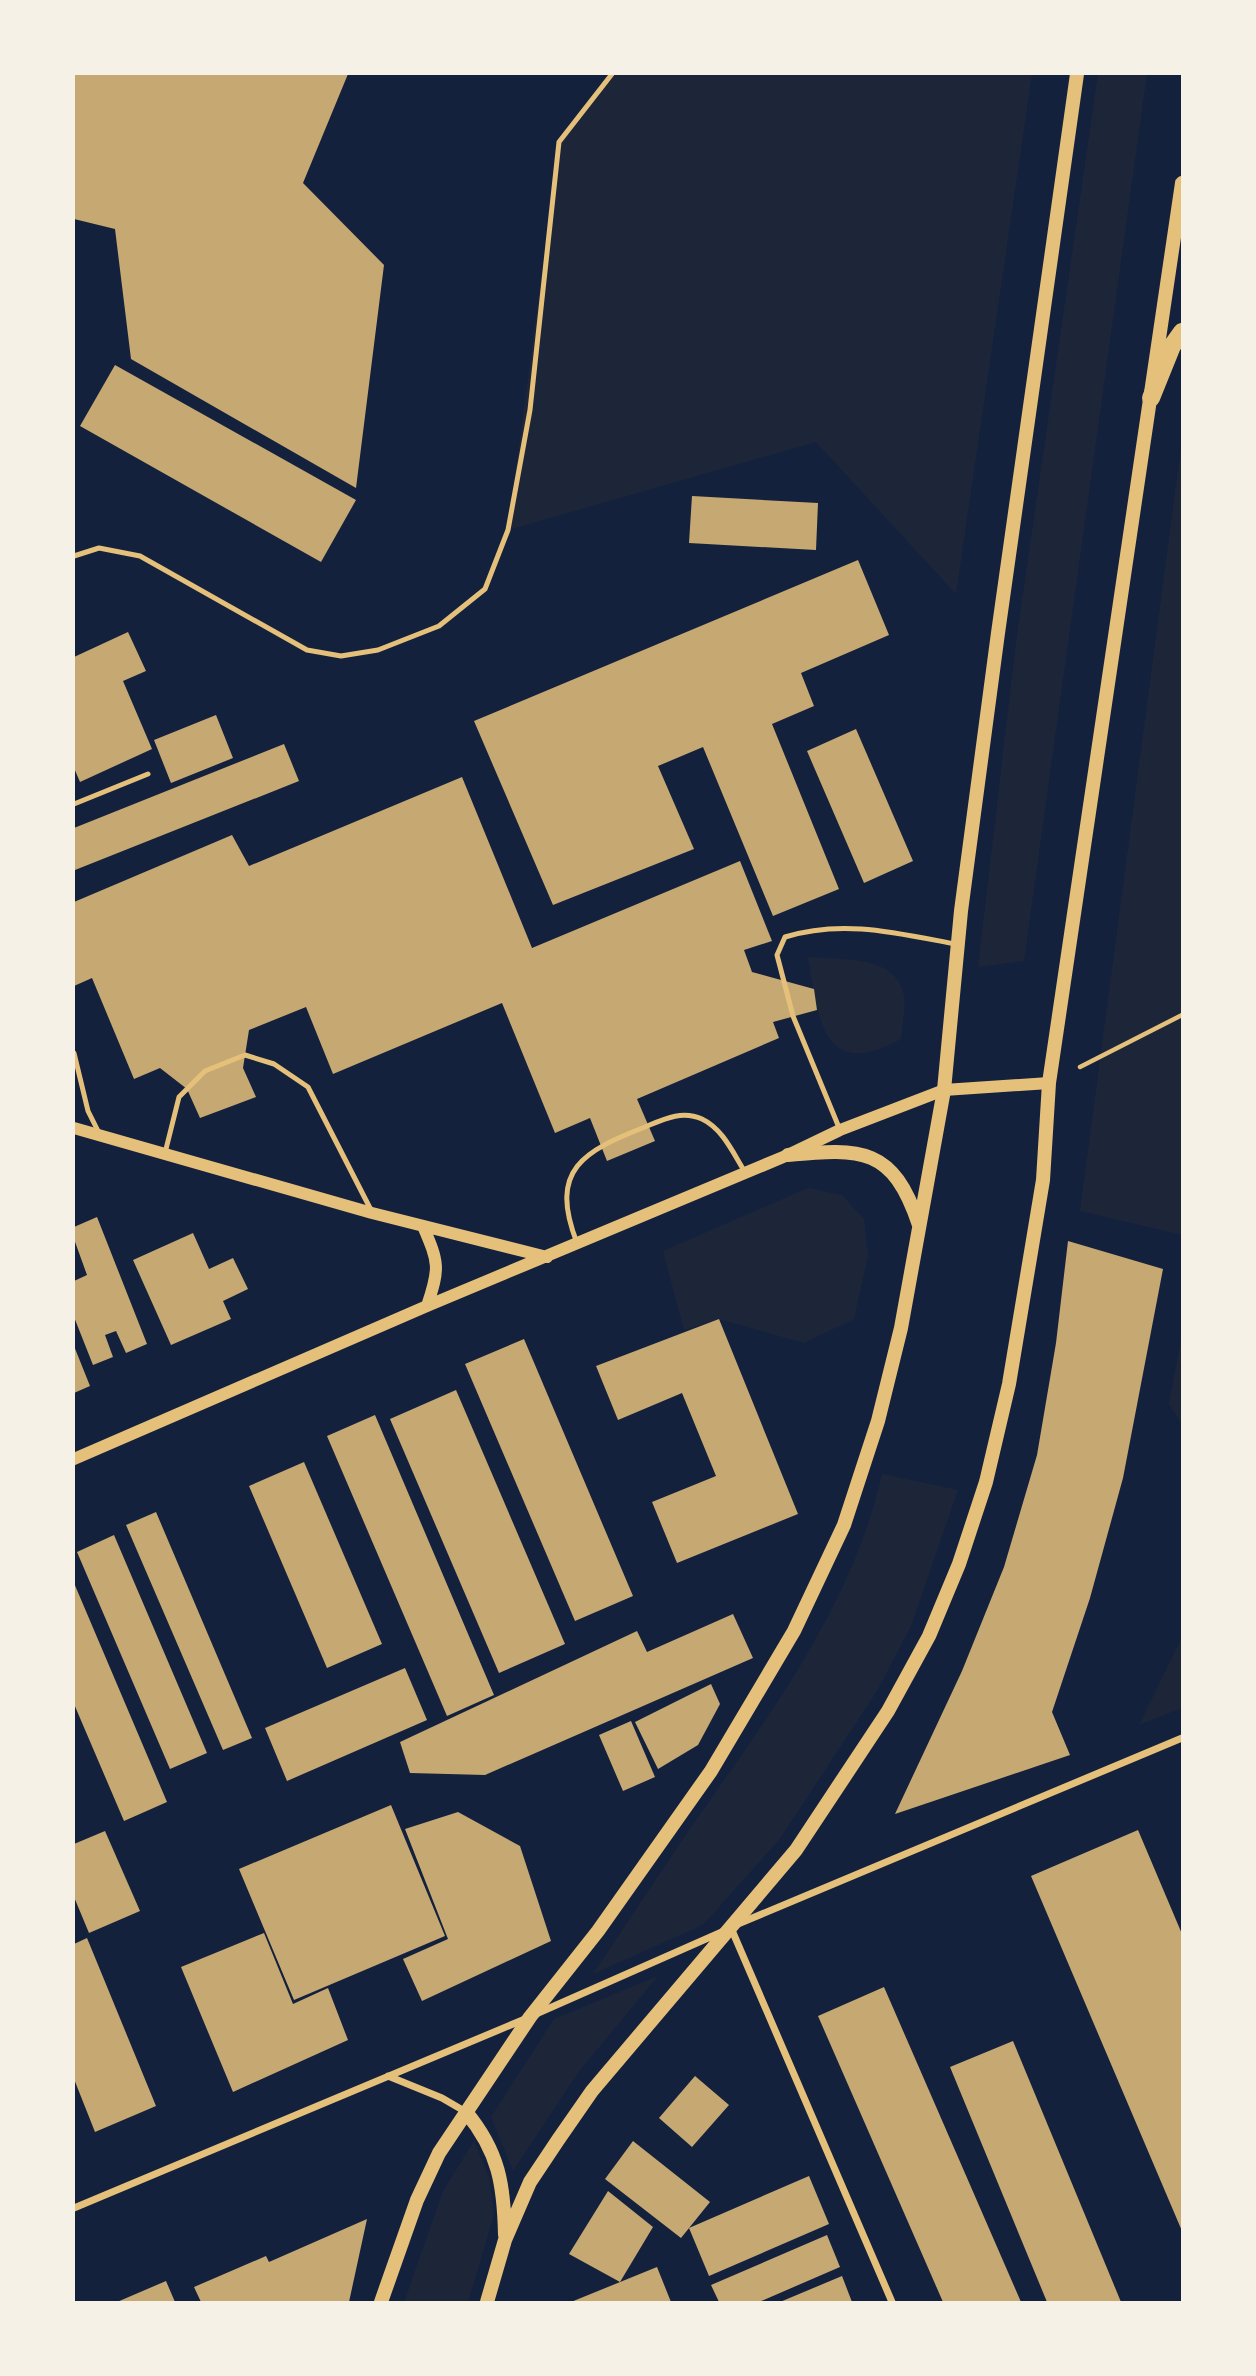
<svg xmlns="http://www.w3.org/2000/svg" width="1256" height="2376" viewBox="0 0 1256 2376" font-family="'Alegreya Sans',sans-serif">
  <rect width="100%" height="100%" fill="#14213d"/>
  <path fill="#1d2539" d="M 612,74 L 1032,74 L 956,594 L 816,442 L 508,530 L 559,142 Z
    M 1098,74 L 1147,74 L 1024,961 L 978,967 L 1016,642 Z
    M 1182,440 L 1182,1235 L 1080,1211 Z
    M 808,957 C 839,960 896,954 904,995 C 906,1008 902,1026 901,1039 C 822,1083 818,1017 808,957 Z
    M 808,1188 L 842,1195 L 864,1219 L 868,1256 L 854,1319 L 804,1343 L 719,1319 L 684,1330 L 663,1251 Z
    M 1182,1333 L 1182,1424 L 1169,1404 Z
    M 882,1474 L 958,1490 L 911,1626 L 877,1691 L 779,1840 L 703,1925 L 593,1974 C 633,1914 673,1852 715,1793 C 785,1694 855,1593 882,1474 Z
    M 1182,1637 L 1182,1708 L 1139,1725 Z
    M 658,1976 L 577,2074 L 513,2171 L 491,2117 L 554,2019 Z
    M 474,2141 L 489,2177 L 494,2215 L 468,2302 L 404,2302 L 443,2191 Z"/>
  <path fill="#c6a872" d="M 74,74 L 348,74 L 303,183 L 384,265 L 356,488 L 131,359 L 115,229 L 74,219 Z
    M 115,365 L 356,500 L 321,562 L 80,426 Z
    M 692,496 L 818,503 L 816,550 L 689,543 Z
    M 858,560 L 889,635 L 801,673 L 814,706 L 772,724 L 839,889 L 773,916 L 703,747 L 658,766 L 694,849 L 553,905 L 474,721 Z
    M 128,632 L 146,671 L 123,681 L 152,749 L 80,782 L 74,768 L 74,657 Z
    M 216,715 L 233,758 L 171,783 L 154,740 Z
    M 856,729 L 913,861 L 864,883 L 807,751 Z
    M 284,744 L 299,781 L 75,870 L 74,828 Z
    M 462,777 L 532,948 L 740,861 L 772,941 L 744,950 L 752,972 L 814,989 L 817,1010 L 773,1022 L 779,1038 L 637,1099 L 655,1141 L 607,1161 L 590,1118 L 555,1133 L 502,1003 L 333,1074 L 306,1007 L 249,1030 L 243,1068 L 256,1097 L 200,1118 L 187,1089 L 160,1068 L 134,1079 L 92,978 L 74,986 L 74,902 L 232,835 L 249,866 Z
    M 97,1217 L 147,1344 L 126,1353 L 116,1331 L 105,1335 L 113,1357 L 93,1365 L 74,1317 L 74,1281 L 87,1275 L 74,1239 L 74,1227 Z
    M 193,1233 L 209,1269 L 233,1258 L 248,1289 L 223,1301 L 231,1319 L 171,1345 L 133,1260 Z
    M 1068,1241 L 1163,1269 L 1123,1478 L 1090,1598 L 1052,1712 L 1070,1755 L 895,1814 L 962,1671 L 1004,1567 L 1037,1455 L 1056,1343 Z
    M 719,1319 L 798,1514 L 677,1563 L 652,1502 L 716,1476 L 682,1393 L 618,1420 L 596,1366 Z
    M 524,1339 L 633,1596 L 575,1621 L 465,1364 Z
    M 74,1346 L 90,1386 L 74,1393 Z
    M 456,1390 L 565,1644 L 499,1673 L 390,1419 Z
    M 375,1415 L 494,1695 L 447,1716 L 327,1436 Z
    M 304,1462 L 382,1644 L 327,1668 L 249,1486 Z
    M 156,1512 L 252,1738 L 223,1750 L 126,1525 Z
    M 114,1535 L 207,1753 L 170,1769 L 77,1552 Z
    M 74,1583 L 167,1802 L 124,1821 L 74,1704 Z
    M 733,1614 L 753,1658 L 485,1775 L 410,1773 L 400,1742 L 637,1631 L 647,1652 Z
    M 405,1668 L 427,1720 L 287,1781 L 265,1728 Z
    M 711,1684 L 720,1704 L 698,1745 L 658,1769 L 635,1722 Z
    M 631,1721 L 655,1777 L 623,1791 L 599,1735 Z
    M 391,1805 L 445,1936 L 294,2000 L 239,1869 Z
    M 458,1812 L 520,1846 L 551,1941 L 422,2001 L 403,1959 L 448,1939 L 405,1829 Z
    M 1138,1830 L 1182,1934 L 1182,2231 L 1031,1876 Z
    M 105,1831 L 140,1911 L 89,1933 L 74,1897 L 74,1844 Z
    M 264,1933 L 293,2004 L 328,1988 L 348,2040 L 233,2092 L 181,1967 Z
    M 87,1938 L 156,2106 L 95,2132 L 74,2079 L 74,1944 Z
    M 884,1987 L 1021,2302 L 943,2302 L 818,2016 Z
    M 1013,2041 L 1121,2302 L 1047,2302 L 950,2067 Z
    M 695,2076 L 729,2105 L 692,2147 L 659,2118 Z
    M 633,2141 L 710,2202 L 681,2238 L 605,2179 Z
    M 809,2176 L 829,2224 L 709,2276 L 689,2228 Z
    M 608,2191 L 653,2227 L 620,2282 L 569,2254 Z
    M 367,2219 L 349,2302 L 201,2302 L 194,2287 L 266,2256 L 269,2262 Z
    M 827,2235 L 840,2267 L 759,2302 L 719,2302 L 711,2285 Z
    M 657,2267 L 671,2302 L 571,2302 Z
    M 842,2276 L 852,2302 L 780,2302 Z
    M 166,2281 L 175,2302 L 117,2302 Z"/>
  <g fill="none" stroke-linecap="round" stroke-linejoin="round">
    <path stroke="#e5c07b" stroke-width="4.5" d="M 1080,1067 L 1182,1015"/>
    <path stroke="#e5c07b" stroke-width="5" d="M 74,556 L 99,548 L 140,556 L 307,650 L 341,656 L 378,650 L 439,626 L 485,589 L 508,530 L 530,410 L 559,142 L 612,74
      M 74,804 L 148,774
      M 74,1053 L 88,1111 L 99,1133
      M 840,1130 L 793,1016 L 777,955 L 785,937 C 842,919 897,933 955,944
      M 165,1153 L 179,1097 L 205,1071 L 245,1055 L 274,1064 L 308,1087 L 371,1210
      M 577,1243 C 548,1169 584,1151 645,1127 C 664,1119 682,1110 702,1119 C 723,1129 733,1153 745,1172"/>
    <path stroke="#e5c07b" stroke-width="7" d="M 738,1924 L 1182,1738
      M 731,1928 L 892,2302
      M 536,2014 L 724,1931
      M 388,2076 L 442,2098 L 466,2112
      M 74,2208 L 525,2019"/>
    <path stroke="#e5c07b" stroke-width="12" d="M 74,1128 L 372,1213 L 547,1257
      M 423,1226 C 439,1263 440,1268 427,1306
      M 74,1459 L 427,1306 L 788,1155 L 840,1130 L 944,1090 L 1049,1083"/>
    <path stroke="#e5c07b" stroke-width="14" d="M 788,1155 C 862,1148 893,1147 919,1225
      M 466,2112 C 499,2152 504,2185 505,2235
      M 381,2302 L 417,2200 L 439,2153 L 530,2017 L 598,1931 L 711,1771 L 794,1631 L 844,1525 L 878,1421 L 901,1328 L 944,1090 L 961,911 L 998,633 L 1077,74
      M 487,2302 L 505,2240 L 530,2182 L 558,2140 L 592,2091 L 796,1850 L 888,1711 L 929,1636 L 959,1564 L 986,1482 L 1009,1384 L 1043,1180 L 1049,1083 L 1182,183"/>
    <path stroke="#e5c07b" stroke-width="18" d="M 1151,398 L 1172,346 L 1182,332"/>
  </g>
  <rect width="1256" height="2376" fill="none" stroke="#f6f1e7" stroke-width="150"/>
</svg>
